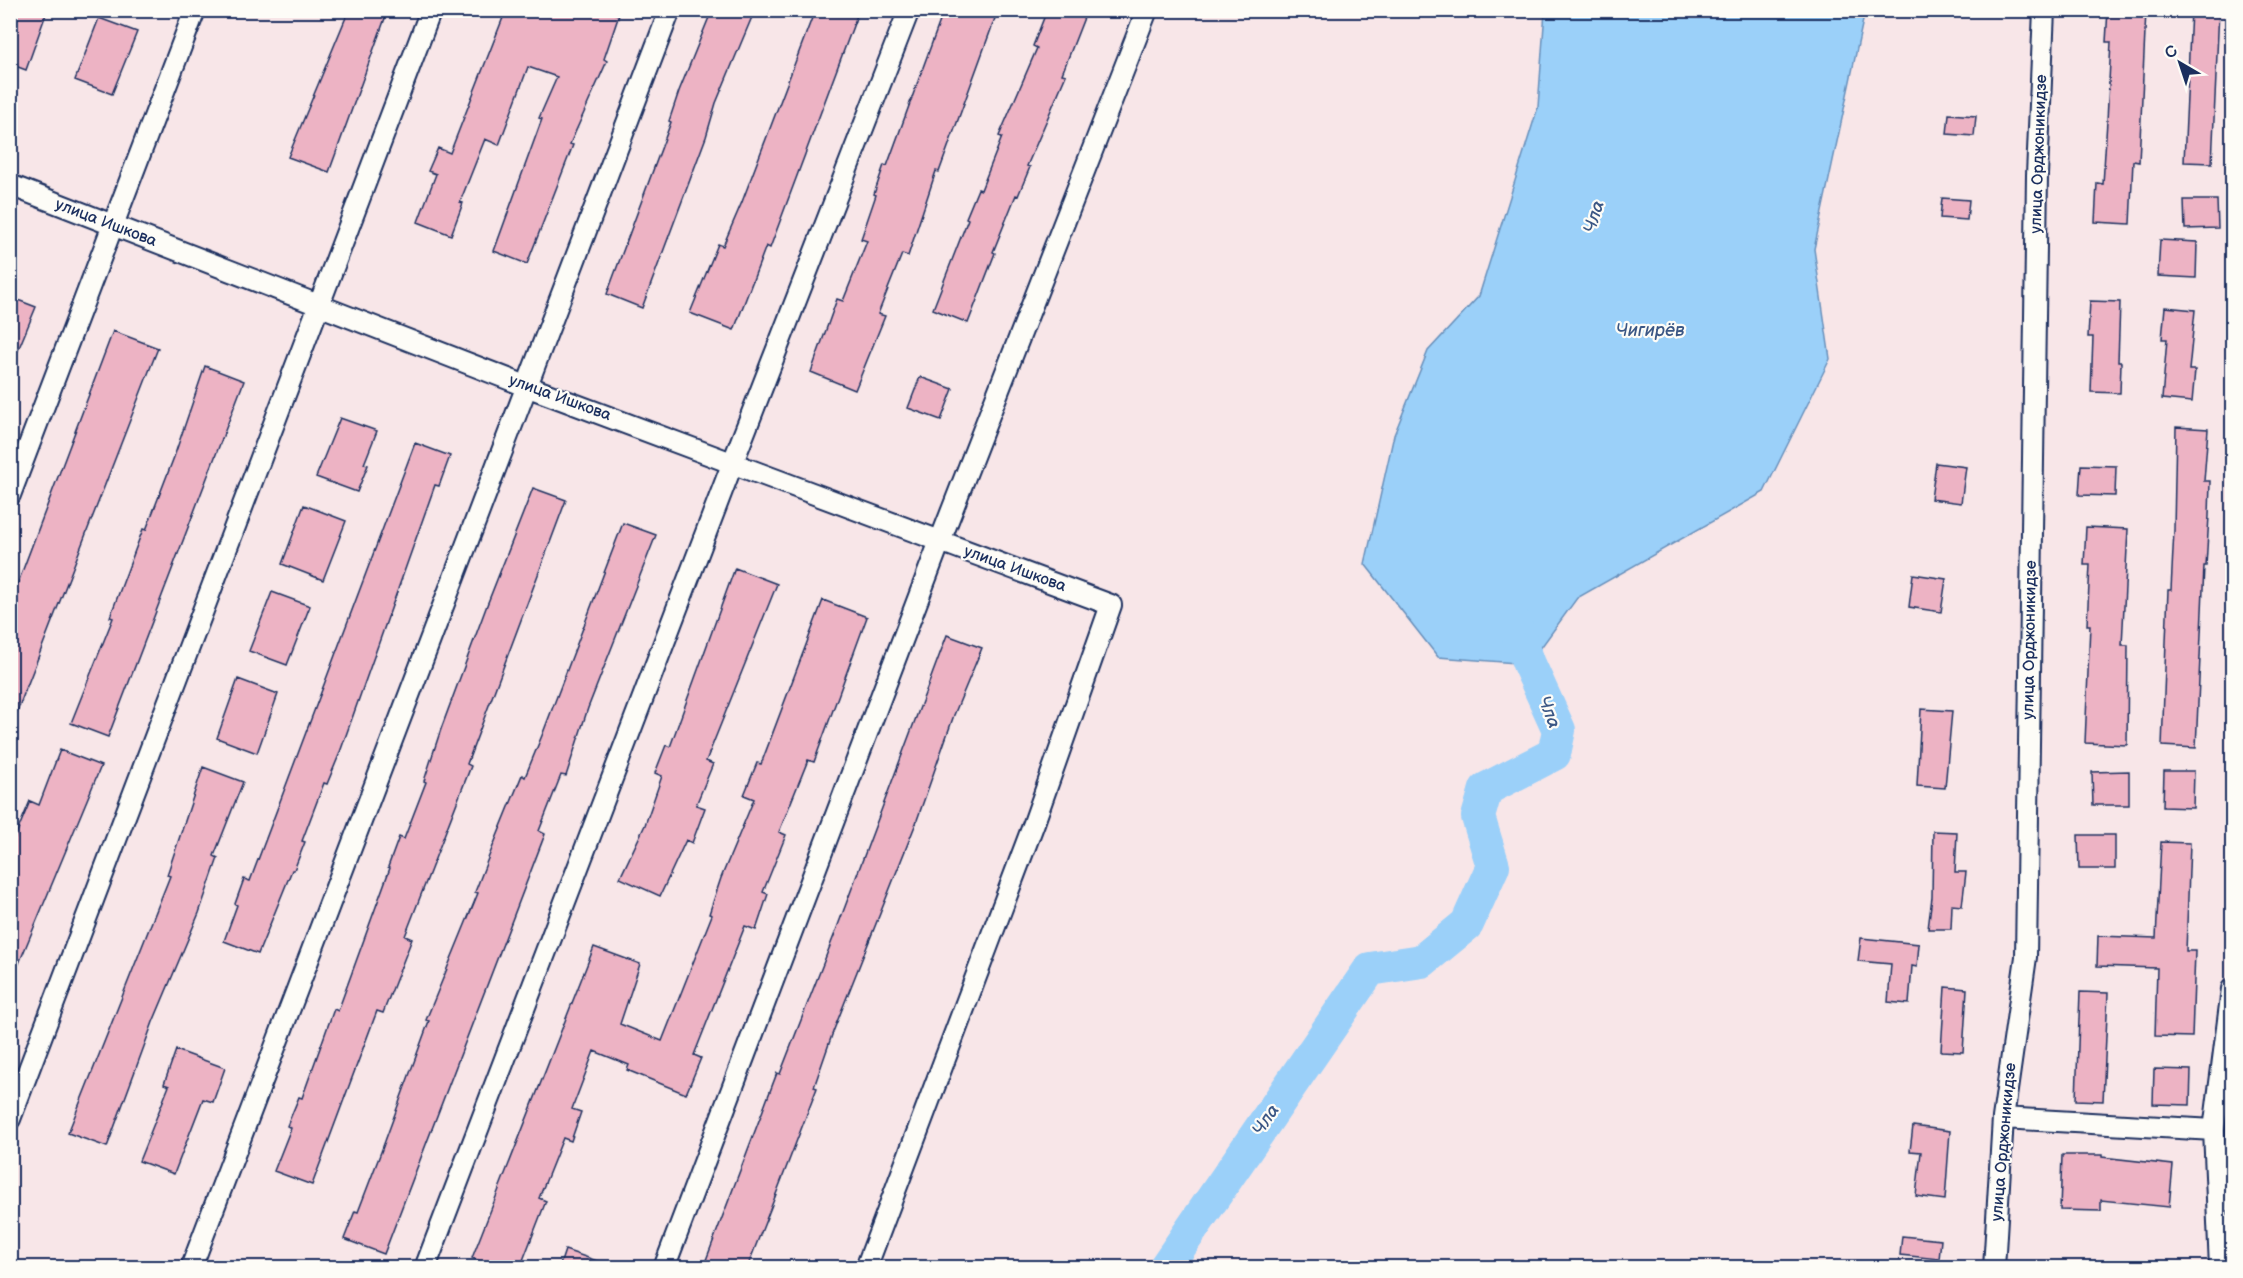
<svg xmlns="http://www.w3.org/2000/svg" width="2243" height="1278" viewBox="0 0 2243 1278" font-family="'Balsamiq Sans',sans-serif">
  <rect width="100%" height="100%" fill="#f8e6e8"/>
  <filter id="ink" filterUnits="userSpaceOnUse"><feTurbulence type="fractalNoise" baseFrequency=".0167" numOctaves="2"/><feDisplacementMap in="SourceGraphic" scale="12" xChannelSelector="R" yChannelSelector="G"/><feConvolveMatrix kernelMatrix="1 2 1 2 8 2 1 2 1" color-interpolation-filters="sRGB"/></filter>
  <g filter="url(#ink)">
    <path fill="#9bd0f9" stroke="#6890bb" stroke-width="1.5" d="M 1545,11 L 1865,11 L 1814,249 L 1830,359 L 1764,492 L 1577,598 L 1529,664 L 1438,657 L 1365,564 L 1394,435 L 1428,351 L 1479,296 L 1538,107 Z"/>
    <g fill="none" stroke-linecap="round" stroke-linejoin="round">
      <path stroke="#9bd0f9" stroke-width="34" d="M 1165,1268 L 1370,969 L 1422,961 L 1467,924 L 1493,866 L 1478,817 L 1486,789 L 1554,754 L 1559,730 L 1529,664 L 1513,620"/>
    </g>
    <path fill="#edb3c4" stroke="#1b2f5e" stroke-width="1.5" d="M 10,10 L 37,10 L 46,14 L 26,70 L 10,64 Z
      M 349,10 L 388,10 L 329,172 L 288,157 Z
      M 506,10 L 604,10 L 619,15 L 604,59 L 607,61 L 570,144 L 573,145 L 527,264 L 494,251 L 542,119 L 539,118 L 557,77 L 528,67 L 499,145 L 485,139 L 460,202 L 463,203 L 451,235 L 418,222 L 436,174 L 428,171 L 438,148 L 450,153 Z
      M 712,10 L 735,10 L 752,17 L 716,103 L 706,137 L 642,308 L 607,294 L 671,122 L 669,121 L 679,91 Z
      M 815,10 L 859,10 L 770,248 L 766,246 L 734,330 L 690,313 L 718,244 L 723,246 L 742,202 Z
      M 944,10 L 998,10 L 939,172 L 936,171 L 908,256 L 902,254 L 878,314 L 885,316 L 855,390 L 811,372 L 837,299 L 843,301 L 867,241 L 861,239 L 876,195 L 874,194 L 884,165 L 887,166 Z
      M 1047,10 L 1087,10 L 1062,74 L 1066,75 L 1027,166 L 1030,167 L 1018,196 L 1016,195 L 993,252 L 995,253 L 968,323 L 933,309 L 968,219 L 966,218 L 978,189 L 981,190 L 1002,137 L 999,136 L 1037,48 L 1033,46 Z
      M 2108,10 L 2146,10 L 2139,162 L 2133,161 L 2130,224 L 2095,222 L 2097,183 L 2103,184 L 2107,121 L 2111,42 L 2106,42 Z
      M 2191,10 L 2219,10 L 2212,163 L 2184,162 Z
      M 99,18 L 137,32 L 112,94 L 75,80 Z
      M 1949,114 L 1976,116 L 1974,136 L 1947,134 Z
      M 1942,198 L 1969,200 L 1967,220 L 1940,218 Z
      M 2184,200 L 2217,200 L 2218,228 L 2185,229 Z
      M 2160,240 L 2197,242 L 2196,278 L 2158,276 Z
      M 10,297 L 36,307 L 11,367 L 10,367 Z
      M 2090,301 L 2120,302 L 2118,362 L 2121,362 L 2120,393 L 2091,392 L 2093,337 L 2088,337 Z
      M 2165,307 L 2195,310 L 2189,370 L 2195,370 L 2192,402 L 2162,399 L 2167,339 L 2162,339 Z
      M 113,331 L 158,348 L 10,730 L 10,604 Z
      M 205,366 L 244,381 L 108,737 L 71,723 L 113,618 L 110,617 L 143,529 L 146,530 L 174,457 Z
      M 920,377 L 953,389 L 941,420 L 908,408 Z
      M 340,418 L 377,431 L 364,464 L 368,465 L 357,492 L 316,477 Z
      M 2176,427 L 2208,429 L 2204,481 L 2210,481 L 2209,516 L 2206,566 L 2204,566 L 2196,748 L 2162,746 L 2168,590 L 2171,590 L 2174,530 Z
      M 415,443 L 450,456 L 439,486 L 435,485 L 339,755 L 327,784 L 324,783 L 302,841 L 305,842 L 294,870 L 292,870 L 258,954 L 224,941 L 237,905 L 235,904 L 244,879 L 250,881 Z
      M 1936,463 L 1966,467 L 1961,503 L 1931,499 Z
      M 2081,465 L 2116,466 L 2115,496 L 2079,495 Z
      M 533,488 L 566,500 L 467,764 L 471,766 L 405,936 L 412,939 L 383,1013 L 377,1011 L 312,1185 L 274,1171 L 291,1128 L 287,1126 L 299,1097 L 302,1098 L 334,1009 L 338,1011 L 390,868 L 388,867 L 399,837 L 404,839 L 426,782 L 424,781 L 441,729 L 487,605 Z
      M 304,505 L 346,521 L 323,580 L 282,564 Z
      M 623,523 L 656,535 L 588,708 L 566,776 L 561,775 L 539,831 L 545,834 L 384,1254 L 344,1239 L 355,1211 L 358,1212 L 381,1152 L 429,1021 L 426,1020 L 478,893 L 475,892 L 487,861 L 522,775 L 525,777 L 543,733 Z
      M 2086,527 L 2128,529 L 2122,645 L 2128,645 L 2127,745 L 2085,743 L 2090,625 L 2087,625 L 2090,565 L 2084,565 Z
      M 735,568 L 777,584 L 706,761 L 713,764 L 696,805 L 705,808 L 692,843 L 686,840 L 660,896 L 620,878 L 645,825 L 662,776 L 655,773 L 666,745 L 670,747 Z
      M 1913,574 L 1946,579 L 1941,612 L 1909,607 Z
      M 272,592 L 310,606 L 287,665 L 249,651 Z
      M 823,600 L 867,617 L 814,762 L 808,760 L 779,832 L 786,835 L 763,892 L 768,894 L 756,930 L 745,926 L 694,1055 L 701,1058 L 686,1094 L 627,1070 L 629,1065 L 594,1051 L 572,1109 L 581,1112 L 571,1141 L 563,1138 L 539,1198 L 546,1201 L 520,1268 L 498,1268 L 472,1258 L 594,947 L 640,964 L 620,1024 L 662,1041 L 712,915 L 709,914 L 721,878 L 754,799 L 744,795 L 757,763 L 761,764 Z
      M 947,635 L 982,648 L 954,715 L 916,823 L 833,1032 L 814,1087 L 817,1088 L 773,1202 L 747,1268 L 703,1268 L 777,1073 L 780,1074 L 837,928 Z
      M 238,679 L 278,694 L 257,753 L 217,738 Z
      M 1921,709 L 1952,711 L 1945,788 L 1917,786 Z
      M 60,750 L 101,766 L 10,985 L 10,849 L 30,801 L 39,805 Z
      M 203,767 L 243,782 L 214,856 L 218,858 L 199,913 L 153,1022 L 107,1147 L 68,1133 L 170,876 L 167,875 Z
      M 2129,771 L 2129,805 L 2093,805 L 2092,772 Z
      M 2164,771 L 2194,771 L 2193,808 L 2163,807 Z
      M 1933,831 L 1957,832 L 1955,872 L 1966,872 L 1962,906 L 1952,905 L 1951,929 L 1928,929 L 1932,897 Z
      M 2078,835 L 2115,835 L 2115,869 L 2079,869 Z
      M 2161,842 L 2190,843 L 2186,951 L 2195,951 L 2192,1037 L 2155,1036 L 2157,968 L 2097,966 L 2098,936 L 2156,938 Z
      M 1861,938 L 1919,944 L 1917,967 L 1912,966 L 1909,1004 L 1888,1002 L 1891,964 L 1858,961 Z
      M 1945,987 L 1967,989 L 1963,1052 L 1941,1051 Z
      M 2080,992 L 2108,993 L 2103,1101 L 2076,1100 Z
      M 176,1050 L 225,1068 L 213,1102 L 203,1099 L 174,1174 L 139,1161 L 169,1086 L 164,1084 Z
      M 2154,1069 L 2191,1070 L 2190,1105 L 2153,1104 Z
      M 1913,1126 L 1950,1131 L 1945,1200 L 1916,1196 L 1921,1152 L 1910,1151 Z
      M 2062,1155 L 2102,1155 L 2102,1157 L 2173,1165 L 2169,1207 L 2101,1200 L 2101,1211 L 2060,1210 Z
      M 1902,1236 L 1941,1240 L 1939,1259 L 1900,1255 Z
      M 565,1250 L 609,1265 L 609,1268 L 559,1268 Z"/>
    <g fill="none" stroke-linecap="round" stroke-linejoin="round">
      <g stroke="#1b2f5e" stroke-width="24">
        <path id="minor" d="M 10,185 L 526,386 L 1111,605 L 1034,823 L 866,1268
          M 10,495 L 195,10
          M 2003,1118 L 2214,1130
          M 10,1119 L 431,10
          M 191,1268 L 670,10
          M 425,1268 L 733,462 L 909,10
          M 664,1268 L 940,541 L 1147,10
          M 1994,1268 L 2003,1118 L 2026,957 L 2037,175 L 2044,10
          M 2220,1268 L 2214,1130 L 2232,989"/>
      </g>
      <use href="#minor" stroke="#fdfcf7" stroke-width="20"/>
    </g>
  </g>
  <g text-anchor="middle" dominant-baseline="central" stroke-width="4.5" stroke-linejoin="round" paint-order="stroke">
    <g font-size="16" fill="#1b2f5e" stroke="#fdfcf7">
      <text transform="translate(2039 154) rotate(-88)">улица Орджоникидзе</text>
      <text transform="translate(106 223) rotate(21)">улица Ишкова</text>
      <text transform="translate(560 398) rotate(20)">улица Ишкова</text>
      <text transform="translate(1015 569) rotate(20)">улица Ишкова</text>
      <text transform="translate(2030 640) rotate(-89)">улица Орджоникидзе</text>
      <text transform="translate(2004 1142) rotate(-85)">улица Орджоникидзе</text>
    </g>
    <g font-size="18" font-style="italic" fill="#3b5785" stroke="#fdfcf7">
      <text transform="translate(1594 217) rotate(-73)">Чла</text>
      <text x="1650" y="330">Чигирёв</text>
      <text transform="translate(1549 712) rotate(69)">Чла</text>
      <text transform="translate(1266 1120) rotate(-56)">Чла</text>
    </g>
  </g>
  <rect width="2243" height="1278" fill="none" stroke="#fdfcf7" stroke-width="36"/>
  <rect x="18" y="18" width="2207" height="1242" fill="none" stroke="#1b2f5e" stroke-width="2" filter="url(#ink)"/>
  <g transform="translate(2180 63) rotate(321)" stroke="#fdfcf7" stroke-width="4.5" paint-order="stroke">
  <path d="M0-4.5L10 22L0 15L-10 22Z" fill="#1b2f5e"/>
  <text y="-9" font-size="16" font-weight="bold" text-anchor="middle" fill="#1b2f5e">С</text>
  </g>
</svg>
